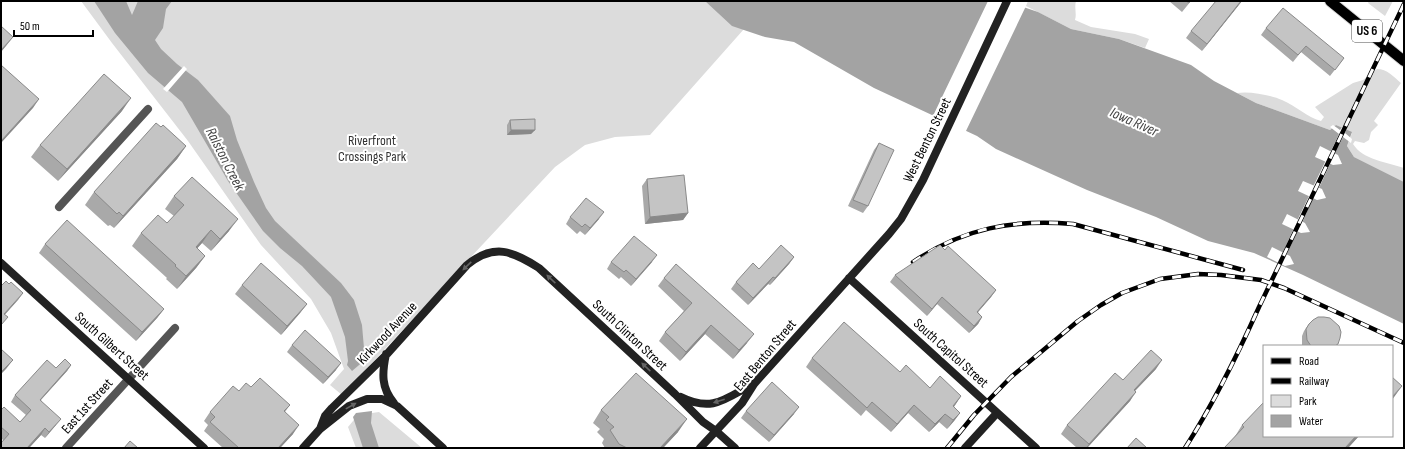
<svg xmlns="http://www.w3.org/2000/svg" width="1405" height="449" viewBox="0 0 1405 449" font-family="'Sofia Sans Condensed',sans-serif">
  <rect width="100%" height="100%" fill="#fff"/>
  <path fill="#dcdcdc" d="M 81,1 L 731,1 L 752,20 L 650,135 L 615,137 L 585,145 L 555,167 L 342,395 L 330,385 L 344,369 L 331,333 L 311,299 L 261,245 L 188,141 L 112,43 Z
    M 1028,1 L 1076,1 C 1074,9 1077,13 1075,20 L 1091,27 L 1135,34 L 1149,39 L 1145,48 L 1119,39 L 1071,29 L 1026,6 Z
    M 1369,1 L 1393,1 L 1385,16 L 1368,3 Z
    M 1377,69 C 1387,69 1394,77 1401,83 L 1374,121 L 1378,125 L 1371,132 L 1369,140 L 1364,143 L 1355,141 L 1353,144 C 1363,160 1387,162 1404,168 L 1404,182 L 1354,157 L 1347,146 L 1352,133 L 1336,125 L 1330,130 L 1256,103 L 1237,93 C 1250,91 1270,95 1282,100 C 1296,106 1307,117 1321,121 L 1324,117 L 1315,107 L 1353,83 L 1363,80 Z
    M 379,412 L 422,448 L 356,448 L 348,427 L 358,415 Z"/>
  <path fill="#a3a3a3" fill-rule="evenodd" d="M 94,1 L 126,1 L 132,15 L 138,1 L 172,1 L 166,9 L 163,28 L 155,40 L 161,49 L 177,64 L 198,80 L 230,116 L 237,140 L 254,182 L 266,208 L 275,221 L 341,283 L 354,300 L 362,325 L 365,360 L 352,371 L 347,365 L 348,361 L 345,337 L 331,297 L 302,266 L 280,248 L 263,231 L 228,181 L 182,102 L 148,73 L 115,33 Z
    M 705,1 L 1006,1 L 1038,12 L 1071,29 L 1119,39 L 1191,65 L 1214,81 L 1256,103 L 1330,130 L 1336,125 L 1352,132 L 1347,146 L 1354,157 L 1404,182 L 1404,324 L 1303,275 L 1254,253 L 1208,241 L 1156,217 L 1087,190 L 996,149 L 977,136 L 874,88 L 794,42 L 765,37 L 732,26 ZM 1320,146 L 1338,155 L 1342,164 L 1333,165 L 1315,157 ZM 1303,181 L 1322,189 L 1326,198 L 1317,200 L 1298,191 ZM 1287,214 L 1305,223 L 1310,232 L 1301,233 L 1282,224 ZM 1272,247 L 1290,256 L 1294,264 L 1285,266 L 1267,257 Z
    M 372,411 L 371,423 L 379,448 L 363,448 L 353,417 L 356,413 Z"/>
  <path fill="#fff" d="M 988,1 L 1012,1 L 1026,6 L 965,133 L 932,118 Z
    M 184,66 L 187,69 L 167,92 L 163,89 Z
    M 1333,125 L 1340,130 L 1343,126 L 1347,128 L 1345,133 L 1352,139 L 1351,143 L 1343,137 L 1334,155 L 1330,153 L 1339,134 L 1330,127 Z
    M 1326,160 L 1331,162 L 1318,190 L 1313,187 Z
    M 1310,194 L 1314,196 L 1302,223 L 1297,221 Z
    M 1294,228 L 1298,230 L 1286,256 L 1282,254 Z"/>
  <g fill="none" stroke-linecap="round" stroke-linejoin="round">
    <g stroke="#dbdbdb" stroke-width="12">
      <path id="primary" d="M 1330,1 L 1404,61"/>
    </g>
    <path stroke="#555" stroke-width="8" d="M 59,207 L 148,109
      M 66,448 L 175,328"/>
    <path stroke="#222" stroke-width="8" d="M 1,263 L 204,448
      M 849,278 L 1036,448
      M 386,354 C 382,373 381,388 394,403
      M 681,397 C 713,413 726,398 753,384
      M 320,429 L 349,406 L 367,399 L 382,399 L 397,406 L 443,448
      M 303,448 L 320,429 L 325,416 L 332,408 L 387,354 L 467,265 C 494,243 513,251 539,268 L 675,394 L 703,422 L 716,431 L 735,448
      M 700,448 L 742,403 L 754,384 L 889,234 L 901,219 L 923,180 L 1007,1
      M 965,448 L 997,413"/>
    <use href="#primary" stroke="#000" stroke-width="10"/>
    <g stroke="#000" stroke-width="4.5">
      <path id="rail" d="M 913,262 C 964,228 1013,219 1073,224 L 1243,270
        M 947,448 L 974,415 L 1011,377 L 1078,321 L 1101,305 L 1122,293 L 1160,279 L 1198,274 L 1221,275 L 1261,280 L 1284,288 L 1404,343
        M 1185,448 C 1214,403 1237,356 1259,307 L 1404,4"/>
    </g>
    <use href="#rail" stroke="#fff" stroke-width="3" stroke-dasharray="9" stroke-linecap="butt"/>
  </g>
  <path fill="#a9a9a9" d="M 1169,1 L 1191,1 L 1182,12 Z
    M 1242,1 L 1202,51 L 1186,38 L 1191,31 Z
    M 1266,28 L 1344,58 L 1330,76 L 1301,52 L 1293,62 L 1261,35 Z
    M 122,111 L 58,181 L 31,157 L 40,145 Z
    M 510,120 L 535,130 L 531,134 L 507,135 L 507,125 Z
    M 161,127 L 186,146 L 177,159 L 114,228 L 110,225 L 108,226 L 85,205 L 94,192 Z
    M 879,143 L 868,206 L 863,213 L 848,206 L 874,150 Z
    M 647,179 L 688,213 L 683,220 L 645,224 L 642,186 Z
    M 174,196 L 229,231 L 211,251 L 202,243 L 197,248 L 205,256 L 196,268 L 177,289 L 166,279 L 167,278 L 132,246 L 141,233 L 167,223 L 174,216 L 165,209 Z
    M 570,217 L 599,219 L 585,235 L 580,231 L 577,234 L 566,224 Z
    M 45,244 L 164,309 L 157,318 L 136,341 L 39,253 Z
    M 945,250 L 996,290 L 991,297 L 978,312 L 982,317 L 978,324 L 969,333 L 937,304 L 927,316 L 890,282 L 895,275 Z
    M 794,257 L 789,264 L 770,285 L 768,284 L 748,305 L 731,289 L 736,282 L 759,269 Z
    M 611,262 L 652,262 L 631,286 L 621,277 L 619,279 L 607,269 Z
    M 664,278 L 747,343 L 733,359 L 705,334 L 680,361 L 659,341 L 665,332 L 684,311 L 658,286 Z
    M 242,285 L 307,304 L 300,313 L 281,335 L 235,294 Z
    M 1309,324 L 1338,344 L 1336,346 L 1302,346 L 1302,336 L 1304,331 Z
    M 292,345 L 336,370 L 323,384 L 287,352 Z
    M 812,358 L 900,372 L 930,388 L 961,396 L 954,407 L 960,413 L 954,421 L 947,429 L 939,422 L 929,432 L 908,413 L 891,432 L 866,410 L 861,416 L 806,367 Z
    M 71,365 L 67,371 L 41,400 L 56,425 L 45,438 L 41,435 L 29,448 L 1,448 L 3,440 L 1,438 L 1,410 L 20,422 L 26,415 L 11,402 L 15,395 L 56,368 Z
    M 1156,369 L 1135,391 L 1130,401 L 1087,448 L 1077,448 L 1061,434 L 1067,425 L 1123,380 Z
    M 251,387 L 290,405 L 285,412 L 293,434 L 280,448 L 223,448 L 204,431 L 208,425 L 204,421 L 210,412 L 239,391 Z
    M 601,410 L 678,432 L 663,448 L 605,448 L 602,443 L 604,439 L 597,432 L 600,429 L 593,423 Z
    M 746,411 L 794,414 L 769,442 L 741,418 Z
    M 1242,425 L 1264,436 L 1359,436 L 1348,448 L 1224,448 L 1234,438 Z"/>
  <path fill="#898989" d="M 1241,1 L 1242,1 L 1202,51 L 1207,44 Z
    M 13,37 L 6,46 L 1,52 L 1,50 Z
    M 131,98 L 122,111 L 58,181 L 67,169 Z
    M 39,99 L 33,108 L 1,143 L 1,141 Z
    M 511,130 L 535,130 L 531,134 L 507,135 Z
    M 186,146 L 177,159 L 114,228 L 123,216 Z
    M 604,212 L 599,219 L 585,235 L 590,228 Z
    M 688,213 L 683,220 L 645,224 L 650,217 Z
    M 238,219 L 229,231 L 211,251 L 220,239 Z
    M 211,230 L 202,243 L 187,260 L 196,247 Z
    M 657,255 L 652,262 L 631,286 L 636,279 Z
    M 205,256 L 196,268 L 177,289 L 186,276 Z
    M 794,257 L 789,264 L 770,285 L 775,278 Z
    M 773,277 L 768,284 L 748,305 L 753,298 Z
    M 996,290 L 991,297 L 972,319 L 977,312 Z
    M 23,293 L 18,300 L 1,319 L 4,314 Z
    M 942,297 L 937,304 L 927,316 L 932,309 Z
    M 307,304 L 300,313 L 281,335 L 287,326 Z
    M 164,309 L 157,318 L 136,341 L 142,332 Z
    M 982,317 L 978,324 L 969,333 L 974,326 Z
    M 711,325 L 705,334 L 680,361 L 686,352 Z
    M 754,334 L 747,343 L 733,359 L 739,350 Z
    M 13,360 L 6,369 L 1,374 L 1,372 Z
    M 1162,360 L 1156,369 L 1127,399 L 1134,390 Z
    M 341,363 L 336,370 L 323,384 L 328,377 Z
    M 71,365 L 67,371 L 35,406 L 40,400 Z
    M 1402,386 L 1392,400 L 1392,397 Z
    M 1136,392 L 1130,401 L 1087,448 L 1086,448 L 1089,444 Z
    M 961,396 L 955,405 L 947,415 L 953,406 Z
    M 914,405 L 908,413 L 891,432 L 897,424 Z
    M 799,407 L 794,414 L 769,442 L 774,435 Z
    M 960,413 L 954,421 L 947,429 L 953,420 Z
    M 945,414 L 939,422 L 929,432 L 935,424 Z
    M 61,419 L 56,425 L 45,438 L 49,432 Z
    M 687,419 L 678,432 L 663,448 L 660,448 Z
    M 299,425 L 293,434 L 280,448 L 278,448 Z
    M 45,428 L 41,435 L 29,448 L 27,448 Z
    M 1356,436 L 1359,436 L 1348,448 L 1345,448 Z"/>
  <path fill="#c4c4c4" stroke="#898989" d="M 1186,1 L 1190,1 L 1189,3 Z
    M 1216,1 L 1241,1 L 1207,44 L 1191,31 Z
    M 1283,8 L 1344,58 L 1335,70 L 1306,46 L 1298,55 L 1266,28 Z
    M 1,26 L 13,37 L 1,50 Z
    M 1,65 L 39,99 L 1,141 Z
    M 104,74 L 131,98 L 67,169 L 40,145 Z
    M 535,119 L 535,130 L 511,130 L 510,120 Z
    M 156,123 L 161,127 L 163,125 L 186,146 L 123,216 L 119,212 L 117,214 L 94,192 Z
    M 879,143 L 894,150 L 868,206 L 853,200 Z
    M 684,175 L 688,213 L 650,217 L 647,179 Z
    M 192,177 L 238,219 L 220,239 L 211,230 L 196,247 L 205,256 L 186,276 L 175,266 L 176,265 L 141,233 L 158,215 L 167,223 L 184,205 L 174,196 Z
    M 586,198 L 604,212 L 590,228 L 585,224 L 582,227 L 570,217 Z
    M 67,220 L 164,309 L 142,332 L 45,244 Z
    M 634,236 L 657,255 L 636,279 L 626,270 L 624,272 L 611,262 Z
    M 781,245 L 794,257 L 775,278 L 773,277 L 753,298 L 736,282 L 753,263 L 759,269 Z
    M 940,245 L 945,250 L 948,246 L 996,290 L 977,312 L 982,317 L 974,326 L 942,297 L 932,309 L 895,275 Z
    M 261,263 L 307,304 L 287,326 L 242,285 Z
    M 676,264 L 754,334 L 739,350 L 711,325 L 686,352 L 665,332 L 692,303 L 664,278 Z
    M 6,281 L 9,284 L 11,282 L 23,293 L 4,314 L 8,317 L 1,325 L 1,286 Z
    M 1318,317 L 1324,317 L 1330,318 L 1339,326 L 1341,332 L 1340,338 L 1338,344 L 1335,346 L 1311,346 L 1307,340 L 1306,329 L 1309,324 L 1313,320 Z
    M 844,322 L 900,372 L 906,365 L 930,388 L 940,376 L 961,396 L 953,406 L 960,413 L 953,420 L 945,414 L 935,424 L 914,405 L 897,424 L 872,402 L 867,408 L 812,358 Z
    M 305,330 L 341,363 L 328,377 L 292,345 Z
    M 1,349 L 13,360 L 1,372 Z
    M 1151,350 L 1162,360 L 1134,390 L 1136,392 L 1089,444 L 1067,425 L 1115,373 L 1123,380 Z
    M 65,359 L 71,365 L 40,400 L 61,419 L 49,432 L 45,428 L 27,448 L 1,448 L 1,443 L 9,434 L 1,427 L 1,410 L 4,407 L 20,422 L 31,410 L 15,395 L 47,360 L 56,368 Z
    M 636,373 L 687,419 L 660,448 L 627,448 L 619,444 L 610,430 L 614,427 L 606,420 L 609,417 L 601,410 Z
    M 1392,377 L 1402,386 L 1392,397 Z
    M 260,378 L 290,405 L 284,411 L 299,425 L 278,448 L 239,448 L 210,422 L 215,417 L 210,412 L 233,386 L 239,391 L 246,383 L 251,387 Z
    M 772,382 L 799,407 L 774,435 L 746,411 Z
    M 1264,402 L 1264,436 L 1356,436 L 1345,448 L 1224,448 L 1244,427 L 1242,425 Z
    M 1136,438 L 1147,448 L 1127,448 Z
    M 130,441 L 138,448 L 124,448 Z"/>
  <defs><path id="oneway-solid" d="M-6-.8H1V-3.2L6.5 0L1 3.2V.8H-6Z"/></defs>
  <g fill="#646464">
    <use href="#oneway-solid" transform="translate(467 266) rotate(136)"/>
    <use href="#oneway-solid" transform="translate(551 279) rotate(-137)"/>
    <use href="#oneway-solid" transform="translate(646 367) rotate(-137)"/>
    <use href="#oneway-solid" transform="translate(719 401) rotate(163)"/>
    <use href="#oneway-solid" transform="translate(351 406) rotate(-29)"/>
  </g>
  <g text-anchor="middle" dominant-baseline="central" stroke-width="4" stroke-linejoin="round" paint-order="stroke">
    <rect fill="#fff" stroke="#4c4c4c" stroke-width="1" x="1352" y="20" width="30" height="22" rx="3"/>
    <g font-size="13" font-weight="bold" fill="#000">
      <text x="1367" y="31">US 6</text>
    </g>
    <g font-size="14" fill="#333" stroke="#fff">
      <text x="372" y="140">Riverfront<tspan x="372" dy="16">Crossings Park</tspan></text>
    </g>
    <g font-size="14" fill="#000" stroke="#fff">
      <text transform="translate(927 140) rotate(-64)">West Benton Street</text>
      <text transform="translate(387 333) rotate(-47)">Kirkwood Avenue</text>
      <text transform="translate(630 335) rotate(43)">South Clinton Street</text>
      <text transform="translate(112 346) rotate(42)">South Gilbert Street</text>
      <text transform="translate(951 353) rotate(42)">South Capitol Street</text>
      <text transform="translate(765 355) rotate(-50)">East Benton Street</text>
      <text transform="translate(87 406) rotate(-48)">East 1st Street</text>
    </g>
    <g font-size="15" font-style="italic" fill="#444" stroke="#fff">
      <text transform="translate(1134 122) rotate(24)">Iowa River</text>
      <text transform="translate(225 159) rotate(63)">Ralston Creek</text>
    </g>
  </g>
  <rect width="1405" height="449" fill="none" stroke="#000000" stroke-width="4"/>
  <rect x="1263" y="345" width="130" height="92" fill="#ffffff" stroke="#999999"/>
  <rect x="1271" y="358" width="20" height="6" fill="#000000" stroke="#999999"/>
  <text x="1299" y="365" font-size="12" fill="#000000">Road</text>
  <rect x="1271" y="378" width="20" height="6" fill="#000000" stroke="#999999"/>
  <text x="1299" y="385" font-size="12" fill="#000000">Railway</text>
  <rect x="1271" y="395" width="20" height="12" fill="#dcdcdc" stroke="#999999"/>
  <text x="1299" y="405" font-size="12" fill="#000000">Park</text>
  <rect x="1271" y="415" width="20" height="12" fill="#a3a3a3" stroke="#999999"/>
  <text x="1299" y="425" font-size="12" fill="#000000">Water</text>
  <path d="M14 30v6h79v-6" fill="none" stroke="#000000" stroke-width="2"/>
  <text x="20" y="30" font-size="12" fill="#000000" stroke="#ffffff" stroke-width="3" paint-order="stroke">50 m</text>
</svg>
